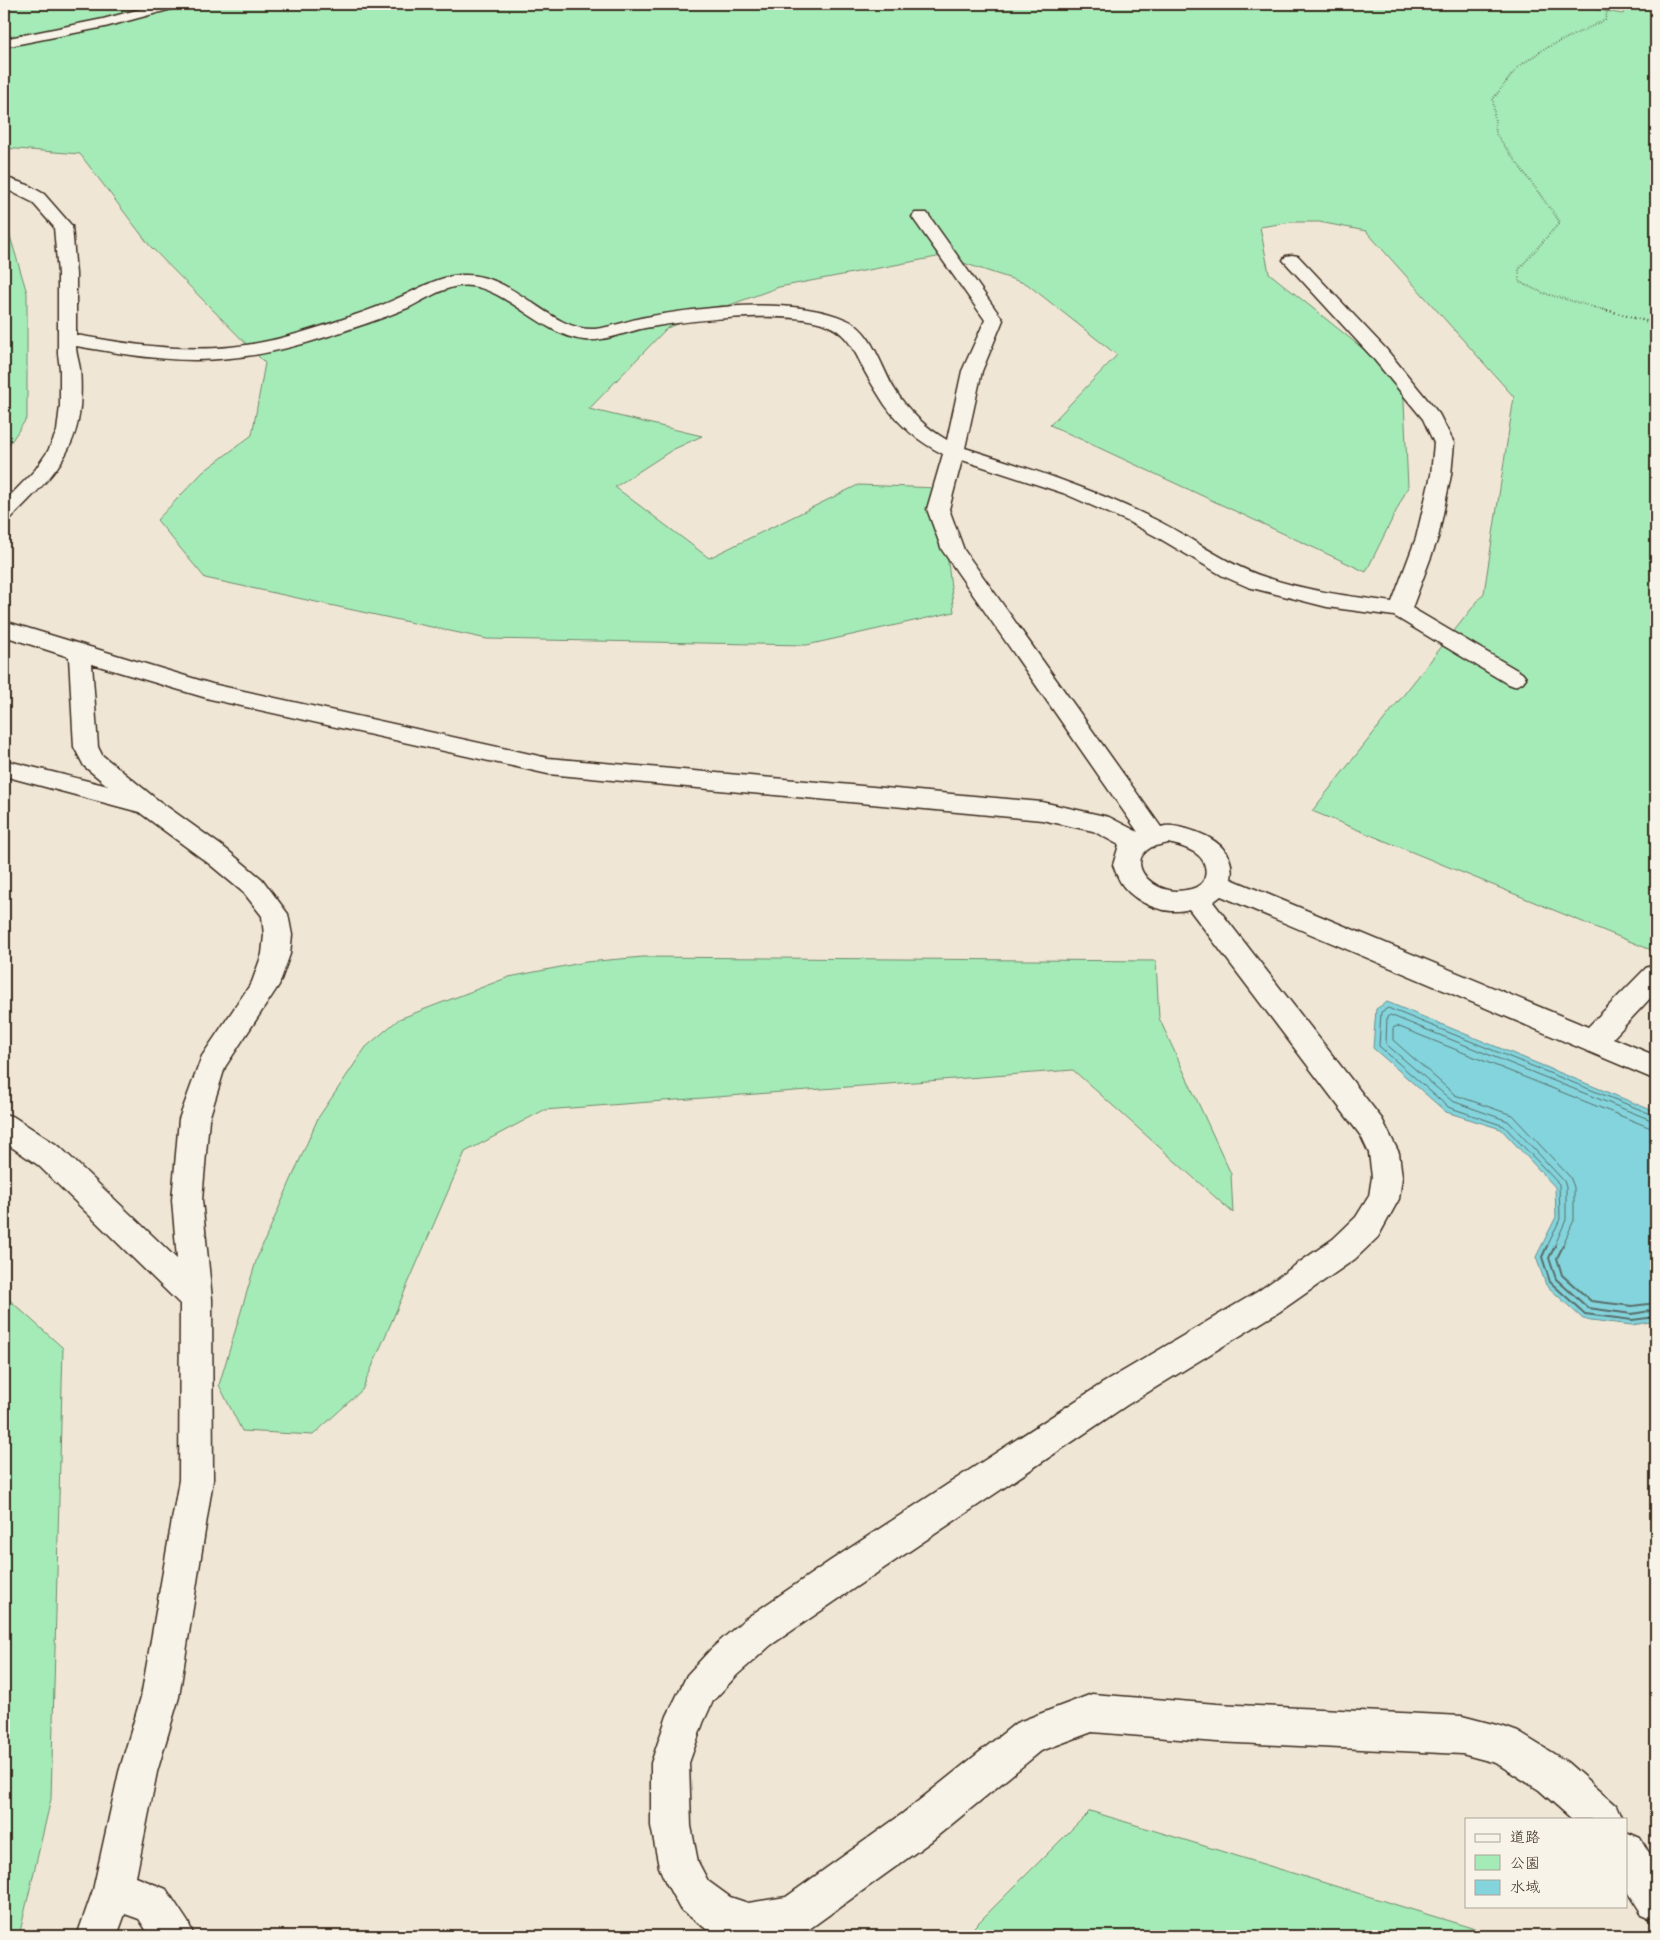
<svg xmlns="http://www.w3.org/2000/svg" width="1660" height="1940" viewBox="0 0 1660 1940" font-family="Delius,'Klee One',sans-serif">
  <rect width="100%" height="100%" fill="#f0e6d5"/>
  <filter id="ink" filterUnits="userSpaceOnUse"><feTurbulence type="fractalNoise" baseFrequency=".02" numOctaves="2"/><feDisplacementMap in="SourceGraphic" scale="10" xChannelSelector="R" yChannelSelector="G"/><feConvolveMatrix kernelMatrix="1 2 1 2 8 2 1 2 1" color-interpolation-filters="sRGB"/></filter>
  <g filter="url(#ink)">
    <path fill="#a5ebb8" stroke="#708a6b" d="M 4,4 L 1574,4 L 1581,7 L 1623,14 L 1630,4 L 1656,4 L 1656,952 L 1312,811 L 1484,593 L 1514,397 L 1366,231 L 1319,222 L 1292,222 L 1260,227 L 1269,273 L 1403,381 L 1408,487 L 1366,572 L 1050,425 L 1117,355 L 1027,284 L 942,256 L 779,287 L 667,328 L 589,409 L 702,436 L 672,450 L 615,487 L 709,558 L 858,485 L 939,488 L 954,612 L 807,645 L 487,639 L 205,578 L 157,520 L 203,472 L 252,435 L 265,363 L 150,246 L 80,154 L 4,148 Z
      M 4,216 L 27,293 L 27,418 L 4,452 Z
      M 643,957 L 1156,961 L 1159,1018 L 1231,1174 L 1233,1213 L 1073,1070 L 544,1110 L 465,1152 L 362,1390 L 313,1435 L 242,1431 L 219,1385 L 257,1258 L 318,1118 L 366,1047 L 399,1019 L 509,977 L 586,962 Z
      M 4,1295 L 63,1348 L 51,1799 L 19,1936 L 4,1936 Z
      M 1090,1811 L 1498,1936 L 965,1936 Z"/>
    <path fill="#83d4dc" stroke="#669090" d="M 1387,1002 L 1656,1112 L 1656,1321 L 1632,1325 L 1583,1319 L 1546,1285 L 1536,1257 L 1556,1217 L 1555,1187 L 1501,1129 L 1446,1112 L 1373,1048 L 1376,1009 Z"/>
    <g fill="none" stroke-linecap="round" stroke-linejoin="round">
      <path stroke="#586e6a" stroke-width="1" d="M 1547,1247 L 1560,1219 L 1559,1184 L 1504,1126 L 1448,1107 L 1379,1046 L 1381,1012 L 1388,1008 L 1656,1116
        M 1554,1247 L 1566,1220 L 1566,1187 L 1564,1181 L 1508,1121 L 1452,1101 L 1386,1044 L 1387,1017 L 1390,1015 L 1656,1122
        M 1562,1247 L 1574,1220 L 1574,1187 L 1570,1177 L 1512,1115 L 1455,1095 L 1393,1040 L 1393,1028 L 1397,1026 L 1656,1130"/>
      <path stroke="#586e6a" stroke-width="2" d="M 1547,1246 L 1542,1257 L 1550,1282 L 1585,1314 L 1632,1320 L 1656,1317
        M 1555,1246 L 1549,1258 L 1556,1279 L 1588,1308 L 1632,1314 L 1656,1310
        M 1563,1246 L 1557,1258 L 1562,1275 L 1591,1301 L 1632,1306 L 1656,1303"/>
      <g stroke="#3b2a1e" stroke-width="3">
        <path id="minor" d="M 159,4 L 181,4 L 179,7 L 105,27 L 4,47 L 4,39 L 103,19 Z
          M 4,177 L 28,185 L 44,194 L 72,226 L 76,274 L 76,335 C 127,344 178,352 230,347 C 273,343 315,329 355,315 C 369,310 383,305 396,299 C 417,290 440,275 464,275 C 516,274 550,332 595,329 C 612,327 629,320 646,317 C 703,307 793,296 847,320 C 873,331 881,368 895,390 C 908,411 925,427 947,440 L 962,371 L 985,320 L 912,217 L 915,213 L 927,213 L 1003,320 L 982,371 L 965,448 C 1028,468 1091,488 1150,517 C 1189,535 1224,564 1265,577 C 1306,591 1349,596 1392,602 L 1416,538 L 1431,475 L 1434,443 L 1423,419 L 1372,357 L 1283,260 L 1286,256 L 1292,255 L 1298,256 L 1386,349 L 1439,414 L 1454,443 L 1451,475 L 1438,538 L 1412,608 L 1522,673 L 1526,678 L 1522,683 L 1514,686 L 1506,683 L 1394,616 L 1327,607 L 1248,587 L 1223,576 L 1157,537 L 1127,521 L 1063,493 L 962,460 L 949,509 L 964,550 L 1161,827 C 1170,824 1178,827 1187,829 C 1212,836 1236,850 1231,879 L 1588,1027 L 1646,968 L 1656,964 L 1656,992 L 1613,1038 L 1656,1056 L 1656,1080 L 1221,896 L 1213,902 L 1382,1119 L 1399,1153 L 1402,1177 L 1399,1199 L 1378,1237 L 1355,1259 L 1279,1312 L 1127,1405 L 856,1587 L 771,1645 L 737,1675 L 713,1701 L 703,1723 L 689,1763 L 691,1826 L 698,1862 L 708,1881 L 730,1897 L 748,1903 L 786,1897 L 902,1814 L 1016,1723 L 1092,1694 L 1217,1704 L 1462,1716 L 1504,1727 L 1518,1732 L 1567,1762 L 1616,1805 L 1622,1819 L 1572,1819 L 1539,1790 L 1496,1763 L 1462,1754 L 1217,1742 L 1092,1732 L 1041,1751 L 930,1842 L 808,1930 L 794,1936 L 725,1936 L 719,1934 L 705,1928 L 680,1909 L 665,1881 L 659,1867 L 651,1826 L 651,1763 L 667,1716 L 687,1675 L 711,1649 L 745,1619 L 830,1561 L 1103,1383 L 1257,1292 L 1333,1239 L 1356,1217 L 1369,1196 L 1372,1177 L 1369,1153 L 1361,1136 L 1189,909 C 1167,916 1138,904 1124,887 C 1118,880 1116,872 1113,865 L 1119,845 L 1093,831 L 1042,820 L 548,774 L 210,699 L 92,664 L 98,747 L 102,755 L 155,798 L 226,849 L 262,879 L 288,914 L 292,935 L 290,954 L 279,985 L 225,1067 L 209,1119 L 202,1200 L 212,1299 L 213,1480 L 179,1697 L 157,1772 L 136,1877 L 166,1889 L 188,1922 L 194,1936 L 150,1936 L 139,1919 L 125,1914 L 117,1936 L 77,1936 L 93,1890 L 119,1772 L 141,1697 L 179,1480 L 180,1304 L 38,1165 L 4,1142 L 4,1114 L 14,1117 L 60,1147 L 177,1259 L 172,1200 L 179,1119 L 202,1056 L 252,982 L 262,954 L 264,935 L 262,916 L 244,893 L 208,863 L 139,812 L 4,776 L 4,760 L 108,786 L 84,766 L 74,747 L 69,657 L 4,636 L 4,621 L 212,684 L 548,758 L 1042,802 L 1109,817 L 1138,832 L 942,550 L 927,509 L 943,454 C 919,442 900,426 885,405 C 878,394 871,383 865,372 C 854,350 848,332 822,323 C 780,310 690,320 645,328 C 625,332 605,342 584,340 C 539,335 499,279 458,286 C 441,289 425,299 410,307 C 395,313 380,319 365,324 C 321,339 276,354 230,358 C 178,364 127,355 76,346 C 76,354 79,361 80,369 C 81,381 81,395 80,407 C 76,457 44,484 11,518 L 4,520 L 4,502 L 35,470 L 48,451 L 57,431 L 60,406 L 60,369 L 58,354 L 58,274 L 54,227 L 32,202 L 4,188 ZM 1168,843 C 1186,847 1210,854 1205,877 C 1204,884 1198,887 1191,889 C 1183,891 1173,892 1165,889 C 1147,884 1128,862 1150,848 C 1155,845 1162,845 1168,843 Z
          M 1626,1832 L 1640,1838 L 1656,1864 L 1656,1921 L 1642,1915 L 1626,1890 Z"/>
      </g>
      <path stroke="#3b2a1e" stroke-width="2" stroke-dasharray="0.5 2" stroke-linecap="butt" d="M 1608,311 L 1543,293 L 1519,282 L 1519,269 L 1560,222 L 1496,134 L 1493,99 L 1518,67 L 1544,49 L 1605,20 L 1609,4"/>
      <path stroke="#3b2a1e" stroke-width="2.5" stroke-dasharray="1 3" stroke-linecap="butt" d="M 1603,309 L 1656,324"/>
      <use href="#minor" fill="#f7f3e8" fill-rule="evenodd"/>
    </g>
  </g>
  <rect width="1660" height="1940" fill="none" stroke="#f7f3e8" stroke-width="20"/>
  <rect x="10" y="10" width="1640" height="1920" fill="none" stroke="#3b2a1e" stroke-width="2" filter="url(#ink)"/>
  <rect x="1465" y="1818" width="162" height="90" fill="#f7f3e8" stroke="#aca397"/>
  <rect x="1475" y="1834" width="25" height="8" fill="#f7f3e8" stroke="#aca397"/>
  <text x="1510" y="1842" font-size="15" fill="#3b2a1e">道路</text>
  <rect x="1475" y="1855" width="25" height="15" fill="#a5ebb8" stroke="#aca397"/>
  <text x="1510" y="1868" font-size="15" fill="#3b2a1e">公園</text>
  <rect x="1475" y="1880" width="25" height="15" fill="#83d4dc" stroke="#aca397"/>
  <text x="1510" y="1892" font-size="15" fill="#3b2a1e">水域</text>
</svg>
